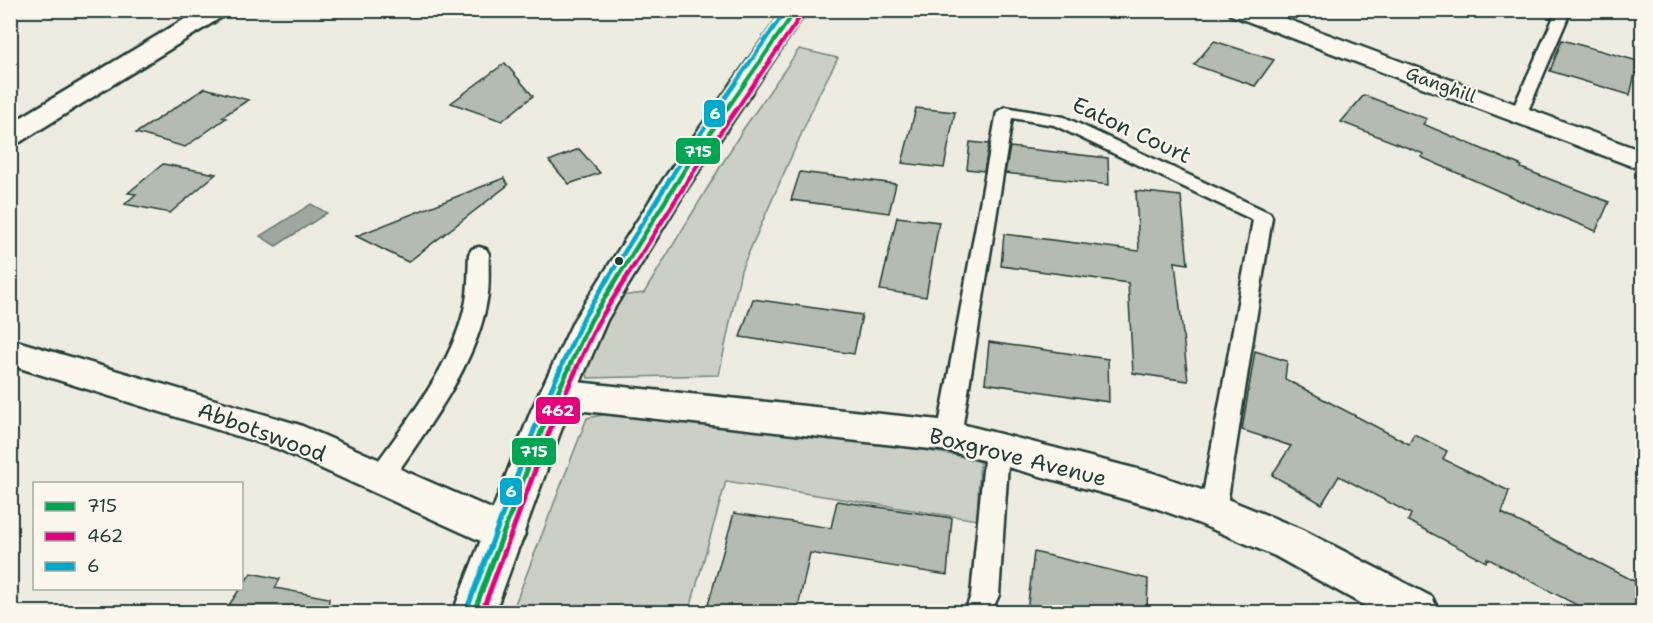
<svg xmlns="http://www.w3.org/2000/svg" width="1653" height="623" viewBox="0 0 1653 623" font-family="'Shantell Sans',sans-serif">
  <rect width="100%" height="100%" fill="#eeece1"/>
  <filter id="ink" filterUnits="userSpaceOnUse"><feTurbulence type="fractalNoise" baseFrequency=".0167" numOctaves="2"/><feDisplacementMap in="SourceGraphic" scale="12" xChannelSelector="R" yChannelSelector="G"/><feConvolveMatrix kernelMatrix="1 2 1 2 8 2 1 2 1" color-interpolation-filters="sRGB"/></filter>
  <g filter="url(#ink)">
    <path fill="#cbcfc4" stroke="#75867c" stroke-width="1.5" d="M 799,49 L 838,58 L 820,92 L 741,270 L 719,375 L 588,378 L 578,345 L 604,298 L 644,293 L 742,131 Z
      M 607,414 L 734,421 L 980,459 L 977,520 L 726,481 L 689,612 L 512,612 L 587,418 Z"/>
    <path fill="#9fa89f" stroke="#6c7d74" stroke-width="1.5" d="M 311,204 L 327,213 L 276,246 L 260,236 Z"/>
    <path fill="#b4bbb0" stroke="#1f3d34" stroke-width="1.5" d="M 1562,40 L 1638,61 L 1630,95 L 1550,71 Z
      M 1214,41 L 1274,60 L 1255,86 L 1194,65 Z
      M 505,63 L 533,96 L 502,121 L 451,103 Z
      M 205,88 L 248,100 L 222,117 L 226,118 L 185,147 L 136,133 Z
      M 1364,95 L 1427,119 L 1423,124 L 1522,166 L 1521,168 L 1609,202 L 1596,231 L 1519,200 L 1421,157 L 1424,154 L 1341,122 Z
      M 916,108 L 955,112 L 944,168 L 902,163 Z
      M 970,142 L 989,144 L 984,171 L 967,169 Z
      M 1010,147 L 1108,158 L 1109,185 L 1005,173 Z
      M 579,149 L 600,173 L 569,184 L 549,161 Z
      M 163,164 L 216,174 L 170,213 L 125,204 L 136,194 L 128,193 Z
      M 800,172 L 896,184 L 889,213 L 791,200 Z
      M 504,178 L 508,185 L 408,262 L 356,236 Z
      M 1136,191 L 1181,196 L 1188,264 L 1175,262 L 1188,381 L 1133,373 L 1128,283 L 1001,266 L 1004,234 L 1139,251 Z
      M 897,217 L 939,222 L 926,297 L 880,290 Z
      M 753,299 L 862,315 L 854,354 L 740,337 Z
      M 989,342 L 1108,359 L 1109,402 L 985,383 Z
      M 1255,351 L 1287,361 L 1285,379 L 1409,444 L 1414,434 L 1447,451 L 1443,459 L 1509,491 L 1502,513 L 1642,585 L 1642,612 L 1590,612 L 1487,558 L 1486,562 L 1408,521 L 1411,514 L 1339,476 L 1322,504 L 1272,475 L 1291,446 L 1242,430 Z
      M 837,501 L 952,518 L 947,575 L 810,553 L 797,612 L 706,612 L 734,513 L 831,528 Z
      M 1034,552 L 1148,579 L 1147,612 L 1027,612 Z
      M 251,573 L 280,579 L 275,588 L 329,598 L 328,612 L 224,612 Z"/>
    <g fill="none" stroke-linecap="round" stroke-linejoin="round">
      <g stroke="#1f3d34" stroke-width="5">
        <path id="lane" d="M 1557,10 L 1571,10 L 1527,113 L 1525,117 L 1513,117 L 1511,113 Z
          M 1005,107 L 1064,117 L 1270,213 L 1272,217 L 1226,511 L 1222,519 L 1213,522 L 1204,519 L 1200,511 L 1253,220 L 1054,125 L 1012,118 L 961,436 L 957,443 L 949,446 L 941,443 L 937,436 L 997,112 Z
          M 479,247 L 486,249 L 489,254 C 488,269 490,285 487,300 C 477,365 425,431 389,485 L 380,489 L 371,485 L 368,478 L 371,471 C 408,419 454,364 466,301 C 469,285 468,269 469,254 L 472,249 Z
          M 997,439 L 1005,442 L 1009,449 L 999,595 L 991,612 L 965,612 L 971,595 L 985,449 L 989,442 Z"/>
      </g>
      <g stroke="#1f3d34" stroke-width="5">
        <path id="street" d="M 200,10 L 228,10 L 225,15 L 20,142 L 10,144 L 10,124 Z
          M 1228,10 L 1262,10 L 1642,151 L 1642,170 L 1231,15 Z
          M 10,339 L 300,425 L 519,521 L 525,534 L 519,547 L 505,552 L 276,448 L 10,365 Z
          M 557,380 L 949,421 L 1153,473 L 1227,499 L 1303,530 L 1432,597 L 1439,612 L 1376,612 L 1275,556 L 1200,524 L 1153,507 L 949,451 L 557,408 L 544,404 L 539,394 L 544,384 Z"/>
      </g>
      <g stroke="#1f3d34" stroke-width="5">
        <path id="primary" d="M 784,10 L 807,10 L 688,187 L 607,320 L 568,411 L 495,612 L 453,612 L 531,411 L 574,320 L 663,180 Z"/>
      </g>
      <use href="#lane" fill="#fbf7ec" fill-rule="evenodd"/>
      <use href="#street" fill="#fbf7ec" fill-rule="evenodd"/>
      <use href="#primary" fill="#fbf7ec" fill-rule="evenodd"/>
      <g stroke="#fbf7ec" stroke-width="8">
        <path id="bus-1-far2" d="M 688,165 L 796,10"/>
      </g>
      <g stroke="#fbf7ec" stroke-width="9">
        <path id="bus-1-far1" d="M 568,369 L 591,320 L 689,163"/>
      </g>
      <g stroke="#fbf7ec" stroke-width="10">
        <path id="bus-1" d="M 474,612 L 549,411 L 569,368"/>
      </g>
      <g stroke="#fbf7ec" stroke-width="8">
        <path id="bus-2-far2" d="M 698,165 L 802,14"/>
      </g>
      <g stroke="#fbf7ec" stroke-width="9">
        <path id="bus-2-far1" d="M 576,369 L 597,324 L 699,163"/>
      </g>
      <g stroke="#fbf7ec" stroke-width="10">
        <path id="bus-2" d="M 482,612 L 556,414 L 577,368"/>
      </g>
      <g stroke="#fbf7ec" stroke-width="8">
        <path id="bus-3-far2" d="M 679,165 L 786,10"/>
      </g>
      <g stroke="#fbf7ec" stroke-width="9">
        <path id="bus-3-far1" d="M 560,369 L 584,317 L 680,163"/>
      </g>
      <g stroke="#fbf7ec" stroke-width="10">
        <path id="bus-3" d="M 467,609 L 542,409 L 561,368"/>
      </g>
      <use href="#bus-1-far2" stroke="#00a651" stroke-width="4"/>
      <use href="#bus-1-far1" stroke="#00a651" stroke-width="4.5"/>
      <use href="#bus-1" stroke="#00a651" stroke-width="5"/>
      <use href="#bus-2-far2" stroke="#e5007d" stroke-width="4"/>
      <use href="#bus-2-far1" stroke="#e5007d" stroke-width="4.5"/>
      <use href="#bus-2" stroke="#e5007d" stroke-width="5"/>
      <use href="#bus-3-far2" stroke="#00a9ce" stroke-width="4"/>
      <use href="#bus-3-far1" stroke="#00a9ce" stroke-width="4.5"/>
      <use href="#bus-3" stroke="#00a9ce" stroke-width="5"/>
    </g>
  </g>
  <circle fill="#1f3d34" stroke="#fbf7ec" stroke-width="2" cx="619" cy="261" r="5"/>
  <g text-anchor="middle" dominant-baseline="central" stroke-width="4.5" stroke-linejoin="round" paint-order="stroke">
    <g font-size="18" fill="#1f3d34" stroke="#fbf7ec">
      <text transform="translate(1441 85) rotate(20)">Ganghill</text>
    </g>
    <g font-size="22" fill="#1f3d34" stroke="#fbf7ec">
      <text transform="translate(1132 130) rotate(25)">Eaton Court</text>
      <text transform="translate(262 432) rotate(20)">Abbotswood</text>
      <text transform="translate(1018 457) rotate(14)">Boxgrove Avenue</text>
    </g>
  </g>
  <g stroke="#fbf7ec" stroke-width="2">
    <rect x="703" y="99" width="23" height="29" rx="6" fill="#00a9ce"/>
    <rect x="675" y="137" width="46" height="28" rx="6" fill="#00a651"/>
    <rect x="535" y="396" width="46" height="29" rx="6" fill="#e5007d"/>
    <rect x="511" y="437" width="46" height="29" rx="6" fill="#00a651"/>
    <rect x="499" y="477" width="24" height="29" rx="6" fill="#00a9ce"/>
  </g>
  <g font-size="16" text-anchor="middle" font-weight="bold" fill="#fff">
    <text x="715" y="119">6</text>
    <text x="698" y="157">715</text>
    <text x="558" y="416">462</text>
    <text x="534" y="457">715</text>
    <text x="511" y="497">6</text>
  </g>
  <rect width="1653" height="623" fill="none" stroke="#fbf7ec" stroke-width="36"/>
  <rect x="18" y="18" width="1617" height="587" fill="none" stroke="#1f3d34" stroke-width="2" filter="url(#ink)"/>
  <rect x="33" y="482" width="210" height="108" fill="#fbf7ec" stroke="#a3ada2" stroke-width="1.5"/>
  <rect x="45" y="502" width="30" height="9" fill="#00a651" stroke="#a3ada2" stroke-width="1.5"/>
  <text x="87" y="512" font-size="18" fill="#1f3d34">715</text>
  <rect x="45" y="532" width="30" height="9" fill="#e5007d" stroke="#a3ada2" stroke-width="1.5"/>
  <text x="87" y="542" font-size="18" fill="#1f3d34">462</text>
  <rect x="45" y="562" width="30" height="9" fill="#00a9ce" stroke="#a3ada2" stroke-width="1.5"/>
  <text x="87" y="572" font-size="18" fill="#1f3d34">6</text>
</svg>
